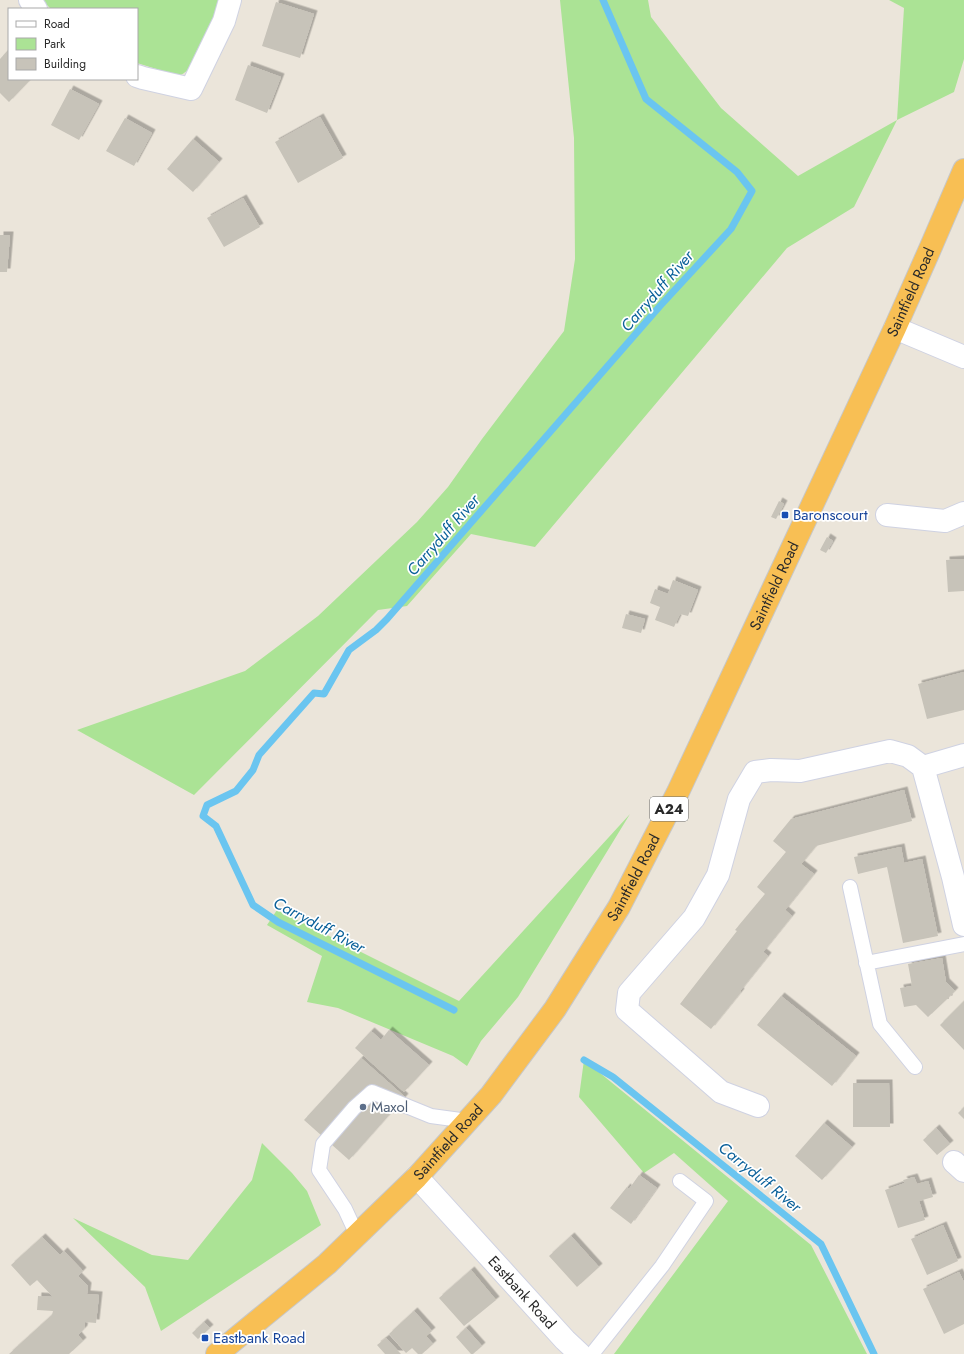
<svg xmlns="http://www.w3.org/2000/svg" width="964" height="1354" viewBox="0 0 964 1354" font-family="Jost,sans-serif">
  <defs>
    <filter id="shadow"><feDropShadow dx="3.5" dy="-3.5" stdDeviation="0" flood-color="#0004"/></filter>
  </defs>
  <rect width="100%" height="100%" fill="#ebe5da"/>
  <path fill="#abe395" d="M 42,0 L 219,0 C 213,24 204,64 179,76 L 137,63 L 137,9 L 51,9 Z
    M 560,0 L 648,0 L 651,17 L 721,108 L 798,176 L 897,120 L 904,8 L 889,0 L 964,0 L 964,59 L 954,92 L 897,120 L 854,207 L 787,248 L 535,547 L 471,534 L 407,606 L 378,610 L 194,795 L 77,730 L 245,671 L 318,616 L 417,522 L 448,487 L 482,439 L 564,331 L 575,259 L 574,138 Z
    M 630,814 L 518,997 L 481,1041 L 467,1066 L 453,1056 L 338,1008 L 307,1002 L 322,956 L 267,925 L 277,910 L 459,1001 Z
    M 584,1060 L 811,1245 L 867,1354 L 614,1354 L 728,1201 L 674,1153 L 644,1173 L 579,1097 Z
    M 262,1143 L 292,1173 L 307,1191 L 321,1225 L 161,1331 L 145,1287 L 73,1218 L 152,1255 L 188,1260 L 252,1180 Z"/>
  <g fill="none" stroke-linecap="round" stroke-linejoin="round">
    <path stroke="#6ac5f0" stroke-width="7" d="M 454,1010 L 278,922 L 253,905 L 216,826 L 203,816 L 207,805 L 236,791 L 253,770 L 259,755 L 314,693 L 324,694 L 349,650 L 376,630 L 387,619 L 660,306 L 731,229 L 752,191 L 737,172 L 646,99 L 603,0
      M 584,1060 L 613,1077 L 821,1244 L 874,1354"/>
  </g>
  <path fill="#c7c3b9" filter="url(#shadow)" d="M 276,2 L 314,14 L 300,58 L 262,46 Z
    M 9,49 L 9,79 L 31,79 L 9,102 L 0,93 L 0,59 Z
    M 248,65 L 281,77 L 267,113 L 235,100 Z
    M 70,89 L 99,104 L 79,140 L 51,125 Z
    M 320,117 L 343,158 L 298,183 L 275,142 Z
    M 125,118 L 152,133 L 134,166 L 106,151 Z
    M 193,139 L 219,162 L 193,192 L 167,169 Z
    M 243,198 L 260,227 L 224,247 L 207,218 Z
    M 0,235 L 10,235 L 7,272 L 0,272 Z
    M 779,501 L 784,504 L 776,519 L 771,517 Z
    M 827,537 L 833,541 L 826,553 L 820,550 Z
    M 964,559 L 964,591 L 948,592 L 946,560 Z
    M 673,580 L 698,590 L 688,616 L 680,614 L 674,627 L 655,620 L 660,607 L 650,603 L 655,589 L 668,594 Z
    M 626,614 L 645,619 L 641,633 L 622,628 Z
    M 964,672 L 964,710 L 927,719 L 918,684 Z
    M 904,790 L 912,821 L 816,846 L 801,864 L 814,874 L 785,910 L 792,916 L 763,952 L 768,956 L 740,991 L 741,992 L 711,1029 L 680,1004 L 737,931 L 735,930 L 765,894 L 757,887 L 786,852 L 773,841 L 791,819 Z
    M 901,847 L 904,863 L 922,859 L 938,936 L 903,943 L 887,867 L 858,874 L 854,857 Z
    M 942,958 L 946,982 L 955,991 L 949,997 L 949,999 L 947,999 L 928,1017 L 916,1005 L 904,1007 L 900,988 L 912,986 L 908,964 Z
    M 781,996 L 856,1056 L 832,1086 L 757,1025 Z
    M 964,1001 L 964,1050 L 940,1025 Z
    M 389,1030 L 429,1065 L 404,1092 L 355,1048 L 371,1031 L 381,1040 Z
    M 361,1058 L 405,1097 L 349,1160 L 304,1120 Z
    M 853,1083 L 889,1083 L 890,1127 L 853,1127 Z
    M 964,1107 L 964,1119 L 958,1113 Z
    M 824,1123 L 852,1147 L 822,1180 L 795,1156 Z
    M 936,1128 L 950,1144 L 937,1155 L 923,1140 Z
    M 639,1175 L 657,1188 L 631,1224 L 610,1208 L 627,1187 L 629,1189 Z
    M 914,1177 L 917,1184 L 928,1181 L 933,1197 L 919,1201 L 925,1220 L 898,1228 L 885,1190 L 905,1183 L 903,1180 Z
    M 943,1225 L 958,1261 L 927,1275 L 911,1239 Z
    M 571,1236 L 599,1267 L 577,1287 L 549,1256 Z
    M 42,1237 L 60,1255 L 64,1251 L 83,1271 L 78,1276 L 88,1286 L 87,1294 L 99,1295 L 96,1323 L 85,1322 L 84,1329 L 78,1335 L 83,1341 L 69,1354 L 9,1354 L 52,1315 L 53,1311 L 37,1310 L 38,1296 L 53,1297 L 37,1280 L 30,1286 L 11,1265 Z
    M 471,1270 L 496,1300 L 464,1326 L 439,1298 Z
    M 959,1272 L 964,1282 L 964,1324 L 944,1334 L 923,1289 Z
    M 414,1311 L 432,1331 L 426,1336 L 433,1344 L 422,1354 L 418,1354 L 412,1348 L 406,1353 L 389,1334 Z
    M 204,1322 L 210,1328 L 198,1339 L 192,1333 Z
    M 466,1328 L 482,1346 L 473,1354 L 471,1354 L 456,1337 Z
    M 386,1338 L 401,1354 L 385,1354 L 377,1345 Z"/>
  <g fill="none" stroke-linecap="round" stroke-linejoin="round">
    <g stroke="#cfd2e2" stroke-width="16">
      <path id="service" d="M 850,887 L 880,1024 L 915,1067
        M 866,963 L 964,944
        M 357,1235 L 345,1209 L 319,1170 L 323,1144 L 354,1108 L 372,1092 L 431,1116 L 468,1121
        M 592,1354 L 662,1266 L 706,1201 L 680,1181"/>
    </g>
    <g stroke="#cfd2e2" stroke-width="24">
      <g id="minor">
        <path d="M 30,0 L 36,9"/>
        <path d="M 137,76 L 143,78 L 191,89 L 224,21 L 230,0"/>
        <path d="M 895,328 L 964,357"/>
        <path d="M 887,515 L 945,521 L 964,513"/>
        <path d="M 923,767 L 964,755"/>
        <path d="M 758,1106 L 721,1092 L 627,1010 L 629,993 L 694,918 L 718,875 L 739,799 L 755,772 L 771,770 L 800,771 L 890,751 L 908,756 L 923,767 L 953,877 L 964,925"/>
        <path d="M 954,1162 L 964,1171"/>
        <path id="s1" d="M 417,1177 L 565,1340 L 580,1354"/>
      </g>
    </g>
    <g stroke="#c7c7c7" stroke-width="24">
      <g id="trunk">
        <path id="s2" d="M 217,1354 L 327,1264 L 417,1177 L 491,1095 L 555,1009 L 619,907 L 678,792 L 895,328 L 930,249 L 964,170"/>
      </g>
    </g>
    <use href="#service" stroke="#fff" stroke-width="14"/>
    <use href="#minor" stroke="#fff" stroke-width="22"/>
    <use href="#trunk" stroke="#f8bf54" stroke-width="22"/>
  </g>
  <g fill="#1a4fb4" stroke="#fff" stroke-width="1.5">
    <rect x="781" y="511" width="8" height="8" rx="2"/>
    <rect x="201" y="1334" width="8" height="8" rx="2"/>
  </g>
  <circle fill="#5c6f8a" stroke="#fff" stroke-width="1.5" cx="363" cy="1107" r="4"/>
  <g text-anchor="middle" dominant-baseline="central" stroke-width="3.5" stroke-linejoin="round" paint-order="stroke">
    <rect fill="#fff" stroke="#696969" stroke-width="1" x="650" y="797" width="38" height="24" rx="3"/>
    <g font-size="14" font-weight="bold" fill="#292929">
      <text x="669" y="809">A24</text>
    </g>
    <g font-size="15" fill="#292929" stroke="#fff">
      <text stroke="none"><textPath href="#s2" startOffset="1286">Saintfield Road</textPath></text>
      <text stroke="none"><textPath href="#s2" startOffset="962">Saintfield Road</textPath></text>
      <text stroke="none"><textPath href="#s2" startOffset="638">Saintfield Road</textPath></text>
      <text stroke="none"><textPath href="#s2" startOffset="314">Saintfield Road</textPath></text>
      <text stroke="none"><textPath href="#s1" startOffset="156">Eastbank Road</textPath></text>
    </g>
    <g font-size="15" fill="#164399" stroke="#fff" text-anchor="start">
      <text x="793" y="515">Baronscourt</text>
      <text x="213" y="1338">Eastbank Road</text>
    </g>
    <g font-size="15" fill="#4e5e75" stroke="#fff" text-anchor="start">
      <text x="371" y="1107">Maxol</text>
    </g>
    <g font-size="16" font-style="italic" fill="#0b619a" stroke="#fff">
      <text transform="translate(657 291) rotate(-49)">Carryduff River</text>
      <text transform="translate(443 535) rotate(-49)">Carryduff River</text>
      <text transform="translate(319 925) rotate(28)">Carryduff River</text>
      <text transform="translate(760 1177) rotate(39)">Carryduff River</text>
    </g>
  </g>
  <rect x="8" y="8" width="130" height="72" fill="#ffffff" stroke="#a9a9a9"/>
  <rect x="16" y="21" width="20" height="6" fill="#ffffff" stroke="#a9a9a9"/>
  <text x="44" y="28" font-size="12" fill="#292929">Road</text>
  <rect x="16" y="38" width="20" height="12" fill="#abe395" stroke="#a9a9a9"/>
  <text x="44" y="48" font-size="12" fill="#292929">Park</text>
  <rect x="16" y="58" width="20" height="12" fill="#c7c3b9" stroke="#a9a9a9"/>
  <text x="44" y="68" font-size="12" fill="#292929">Building</text>
</svg>
